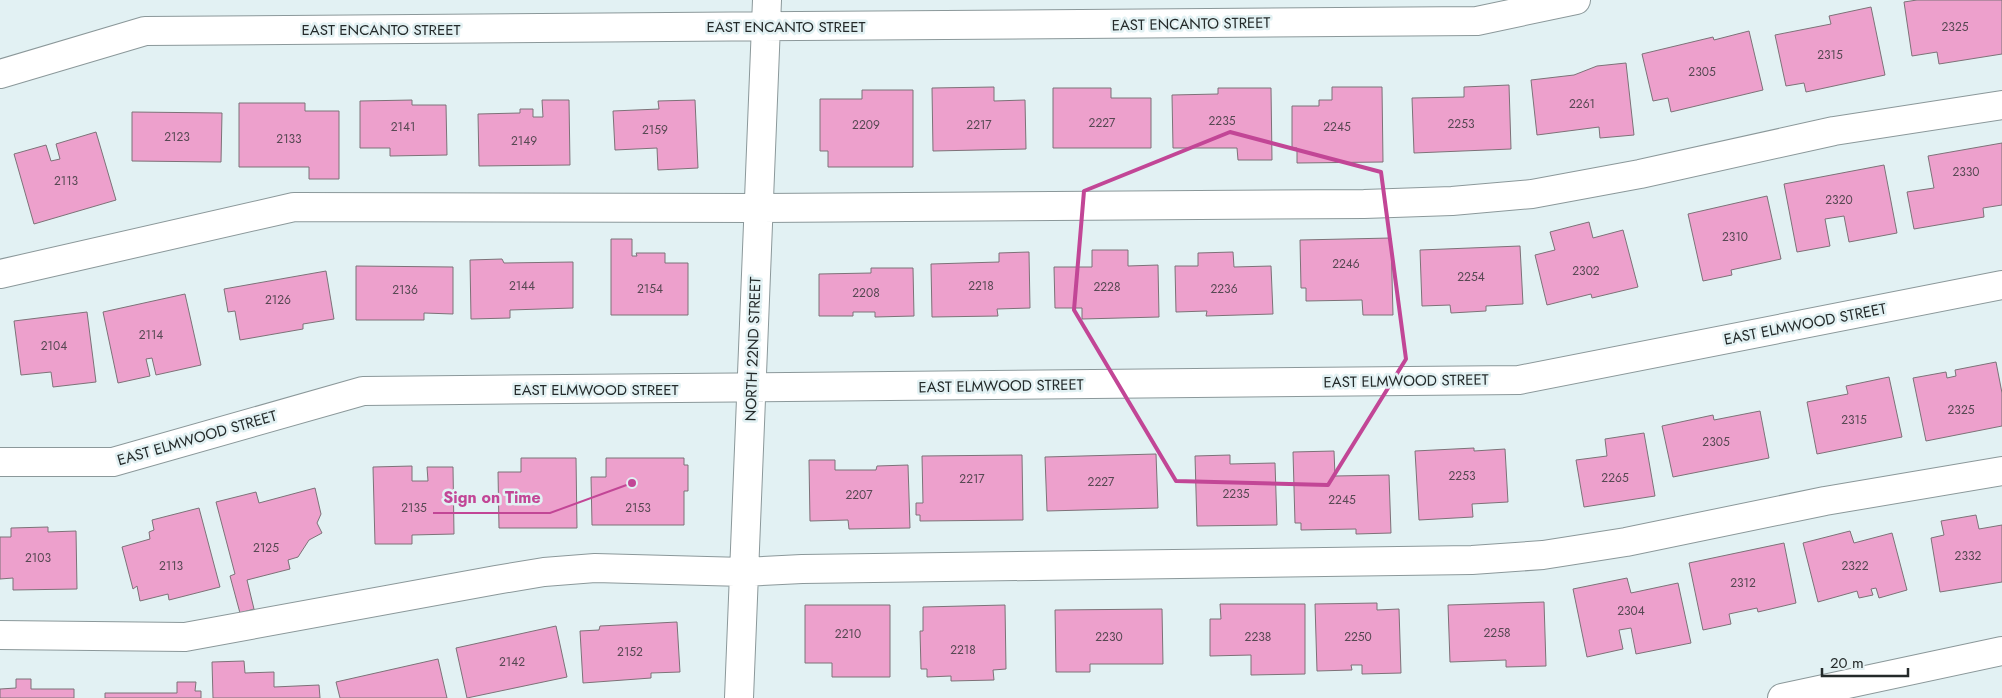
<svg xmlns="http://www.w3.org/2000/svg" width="2002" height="698" viewBox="0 0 2002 698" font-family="Jost,sans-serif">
  <rect width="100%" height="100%" fill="#e2f1f3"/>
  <path fill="#eda0cc" stroke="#7d7278" d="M 1917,0 L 2002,0 L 2002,54 L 1939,64 L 1937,52 L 1912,56 L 1904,2 Z
    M 1871,7 L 1885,75 L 1806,92 L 1804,83 L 1786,86 L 1775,35 L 1831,24 L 1829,16 Z
    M 1749,31 L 1763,90 L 1671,112 L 1668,98 L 1653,101 L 1642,54 L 1713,37 L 1714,40 Z
    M 1626,63 L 1634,135 L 1600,138 L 1599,127 L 1537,135 L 1531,80 L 1574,75 L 1597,66 Z
    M 1509,85 L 1511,149 L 1414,153 L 1412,98 L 1464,97 L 1464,87 Z
    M 994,87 L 994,101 L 1025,100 L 1026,149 L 933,151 L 932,88 Z
    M 1332,87 L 1382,87 L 1383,162 L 1297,163 L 1297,148 L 1292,148 L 1292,106 L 1319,106 L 1319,100 L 1332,100 Z
    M 1053,88 L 1111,88 L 1111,98 L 1151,98 L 1151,148 L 1053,148 Z
    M 1218,88 L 1271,88 L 1272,160 L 1238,160 L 1237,148 L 1173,148 L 1172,95 L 1218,94 Z
    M 862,90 L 913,90 L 913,167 L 828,167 L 828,151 L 820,151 L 820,99 L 862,99 Z
    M 412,100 L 412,105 L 446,105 L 447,155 L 390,156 L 390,148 L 360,148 L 360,101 Z
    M 542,100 L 569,100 L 570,165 L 479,166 L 478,114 L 520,113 L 520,109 L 533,109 L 533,117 L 543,117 Z
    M 695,100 L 698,168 L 658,170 L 657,148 L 615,150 L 613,111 L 659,109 L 658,101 Z
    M 239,103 L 305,103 L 305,111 L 339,111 L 339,179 L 309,179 L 309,167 L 239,167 Z
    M 132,112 L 222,113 L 221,162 L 132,161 Z
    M 96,132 L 116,200 L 34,224 L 14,154 L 46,145 L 51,161 L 60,159 L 56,144 Z
    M 2002,143 L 2002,205 L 1983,208 L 1984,217 L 1914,229 L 1907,192 L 1934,188 L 1928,156 Z
    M 1884,165 L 1897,233 L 1849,242 L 1844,216 L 1825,219 L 1830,246 L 1797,252 L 1784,184 Z
    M 1767,196 L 1781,259 L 1731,270 L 1732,275 L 1703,281 L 1688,214 Z
    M 1589,222 L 1593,238 L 1623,230 L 1638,287 L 1592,298 L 1591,294 L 1547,305 L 1535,255 L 1555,250 L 1550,232 Z
    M 1391,238 L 1393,315 L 1363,315 L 1362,300 L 1306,301 L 1306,288 L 1301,288 L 1300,240 Z
    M 611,239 L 632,239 L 632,256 L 637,256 L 636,253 L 665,253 L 665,263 L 688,263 L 688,315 L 611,315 Z
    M 1520,246 L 1523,304 L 1486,306 L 1486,311 L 1451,313 L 1450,305 L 1422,306 L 1420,250 Z
    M 1092,250 L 1128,250 L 1128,266 L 1158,265 L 1159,317 L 1082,319 L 1082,308 L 1055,308 L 1054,267 L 1092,267 Z
    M 1029,252 L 1030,308 L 997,309 L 998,316 L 932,317 L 931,264 L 999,262 L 999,253 Z
    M 1233,252 L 1234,267 L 1271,266 L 1273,314 L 1206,316 L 1207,311 L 1176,312 L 1175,266 L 1198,266 L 1198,253 Z
    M 502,259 L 504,263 L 573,262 L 573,308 L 510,310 L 510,318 L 471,319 L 470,260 Z
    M 356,266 L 453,267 L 453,314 L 424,313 L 424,320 L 356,320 Z
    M 871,268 L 913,268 L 914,316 L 875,317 L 875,312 L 853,312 L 853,316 L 819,316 L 819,274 L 871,273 Z
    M 326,271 L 334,319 L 303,324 L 303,329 L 240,340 L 235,311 L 228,312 L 224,289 Z
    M 185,294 L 201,365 L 156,375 L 152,358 L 146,359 L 150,376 L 118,383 L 103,312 Z
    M 87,312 L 96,382 L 53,387 L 51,372 L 21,375 L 14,321 Z
    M 1996,362 L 2002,393 L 2002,426 L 1926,441 L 1913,378 L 1946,372 L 1947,378 L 1956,376 L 1955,370 Z
    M 1889,377 L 1902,437 L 1817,454 L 1807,402 L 1848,394 L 1846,386 Z
    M 1760,411 L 1769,458 L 1673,477 L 1662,426 L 1713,415 L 1714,420 Z
    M 1644,433 L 1655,496 L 1584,507 L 1576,460 L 1607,456 L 1605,439 Z
    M 1474,448 L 1474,451 L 1505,449 L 1508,502 L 1472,504 L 1473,517 L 1419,520 L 1415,451 Z
    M 1334,451 L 1335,476 L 1389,475 L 1391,533 L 1356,534 L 1356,529 L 1301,530 L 1301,523 L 1295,523 L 1293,452 Z
    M 1156,454 L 1158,508 L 1047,511 L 1045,457 Z
    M 1022,455 L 1023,520 L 920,521 L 920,515 L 916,515 L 916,503 L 923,503 L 922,456 Z
    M 1230,455 L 1230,464 L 1275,463 L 1277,525 L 1197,526 L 1195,456 Z
    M 521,458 L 576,458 L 577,528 L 499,528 L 498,472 L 521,472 Z
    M 606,458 L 684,458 L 684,465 L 688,465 L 688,491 L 684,491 L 684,525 L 592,525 L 591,477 L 606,477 Z
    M 809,460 L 835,460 L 835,470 L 876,470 L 877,466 L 908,465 L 910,528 L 849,529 L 848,520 L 810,521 Z
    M 412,466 L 412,481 L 428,481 L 427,467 L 453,467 L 454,534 L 412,535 L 412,544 L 375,544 L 373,467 Z
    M 315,488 L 321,514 L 317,523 L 322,533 L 309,540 L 298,557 L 288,560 L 290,569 L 247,580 L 254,609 L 240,613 L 230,576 L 235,574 L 216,502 L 256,492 L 259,503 Z
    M 199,508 L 220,587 L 169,600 L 168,594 L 140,601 L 137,586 L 133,589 L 122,547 L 150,539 L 149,532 L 154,530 L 152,520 Z
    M 1976,515 L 1979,529 L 2002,525 L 2002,582 L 1940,592 L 1931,538 L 1944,535 L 1941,521 Z
    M 48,527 L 48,532 L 76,531 L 77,589 L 13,590 L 13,578 L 0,579 L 0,537 L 11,537 L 11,528 Z
    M 1850,531 L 1854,543 L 1892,533 L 1907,590 L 1879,598 L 1876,588 L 1871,589 L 1873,595 L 1859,598 L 1857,591 L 1818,602 L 1803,543 Z
    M 1784,543 L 1796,603 L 1758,612 L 1757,608 L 1729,614 L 1731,624 L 1703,630 L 1689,563 Z
    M 1627,578 L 1631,593 L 1678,583 L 1691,643 L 1636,654 L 1631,628 L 1619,630 L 1623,649 L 1587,657 L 1573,589 Z
    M 1544,602 L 1546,666 L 1506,667 L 1506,660 L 1450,662 L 1448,605 Z
    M 1377,603 L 1377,610 L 1399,609 L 1401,673 L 1362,674 L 1362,665 L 1351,665 L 1352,670 L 1317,671 L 1315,604 Z
    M 1220,604 L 1305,604 L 1305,674 L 1251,675 L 1251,655 L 1210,656 L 1210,619 L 1221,619 Z
    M 805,605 L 890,605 L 890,677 L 832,677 L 832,663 L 805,663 Z
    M 1005,605 L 1006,669 L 993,670 L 994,680 L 951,681 L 951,676 L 927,677 L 927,669 L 921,669 L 920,631 L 923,631 L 923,607 Z
    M 1162,609 L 1163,664 L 1090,664 L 1090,672 L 1056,672 L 1055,610 Z
    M 677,622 L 680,672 L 651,673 L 651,678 L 583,683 L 580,631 L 599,630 L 600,626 Z
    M 556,626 L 567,677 L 467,698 L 456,648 Z
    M 438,659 L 447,698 L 340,698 L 336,682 Z
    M 244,661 L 245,673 L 274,672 L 274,687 L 319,685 L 320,698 L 213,698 L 212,662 Z
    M 16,679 L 31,679 L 31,689 L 74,689 L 74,698 L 0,698 L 0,689 L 16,688 Z
    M 177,682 L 196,682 L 195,691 L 201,691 L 201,698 L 105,698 L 105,693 L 177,693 Z"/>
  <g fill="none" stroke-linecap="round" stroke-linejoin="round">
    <g stroke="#8b989a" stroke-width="30">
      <path id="minor" d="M 0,74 L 145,31 L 1477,21 L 1576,0
        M 0,274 L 294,207 L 758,208 L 1364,204 L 1452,201 L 1532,194 L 1640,174 L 1834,131 L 2002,105
        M 0,462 L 113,462 L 363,391 L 1519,380 L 2002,285
        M 0,635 L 185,637 L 496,580 L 544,572 L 595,568 L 744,572 L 802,569 L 1472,560 L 1543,555 L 1626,542 L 1825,501 L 2002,471
        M 739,698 L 767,0
        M 1782,698 L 2002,651"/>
    </g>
    <use href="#minor" stroke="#fff" stroke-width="28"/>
  </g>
  <path fill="none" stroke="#c24696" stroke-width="4" stroke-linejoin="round" d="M 1230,132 L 1381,172 L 1406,359 L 1328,485 L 1176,481 L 1074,310 L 1084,191 Z"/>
  <g text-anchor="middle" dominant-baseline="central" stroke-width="5" stroke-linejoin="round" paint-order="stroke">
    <g font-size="12" fill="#564852">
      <text x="1955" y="27">2325</text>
      <text x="1830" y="55">2315</text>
      <text x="1702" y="72">2305</text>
      <text x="1582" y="104">2261</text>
      <text x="1222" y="121">2235</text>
      <text x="1102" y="123">2227</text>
      <text x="1461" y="124">2253</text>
      <text x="866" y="125">2209</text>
      <text x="979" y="125">2217</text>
      <text x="403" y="127">2141</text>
      <text x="1337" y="127">2245</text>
      <text x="655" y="130">2159</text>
      <text x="177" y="137">2123</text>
      <text x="289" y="139">2133</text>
      <text x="524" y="141">2149</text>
      <text x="1966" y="172">2330</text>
      <text x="66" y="181">2113</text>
      <text x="1839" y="200">2320</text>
      <text x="1735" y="237">2310</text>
      <text x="1346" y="264">2246</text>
      <text x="1586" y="271">2302</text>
      <text x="1471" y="277">2254</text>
      <text x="522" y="286">2144</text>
      <text x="981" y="286">2218</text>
      <text x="1107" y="287">2228</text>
      <text x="650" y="289">2154</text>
      <text x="1224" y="289">2236</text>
      <text x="405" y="290">2136</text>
      <text x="866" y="293">2208</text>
      <text x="278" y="300">2126</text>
      <text x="151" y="335">2114</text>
      <text x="54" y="346">2104</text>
      <text x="1961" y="410">2325</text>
      <text x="1854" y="420">2315</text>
      <text x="1716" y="442">2305</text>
      <text x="1462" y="476">2253</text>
      <text x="1615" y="478">2265</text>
      <text x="972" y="479">2217</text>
      <text x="1101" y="482">2227</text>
      <text x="1236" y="494">2235</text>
      <text x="859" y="495">2207</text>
      <text x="1342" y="500">2245</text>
      <text x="414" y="508">2135</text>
      <text x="638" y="508">2153</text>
      <text x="266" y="548">2125</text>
      <text x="1968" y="556">2332</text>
      <text x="38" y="558">2103</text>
      <text x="171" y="566">2113</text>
      <text x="1855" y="566">2322</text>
      <text x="1743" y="583">2312</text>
      <text x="1631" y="611">2304</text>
      <text x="1497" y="633">2258</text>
      <text x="848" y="634">2210</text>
      <text x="1109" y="637">2230</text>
      <text x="1258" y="637">2238</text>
      <text x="1358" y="637">2250</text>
      <text x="963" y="650">2218</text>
      <text x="630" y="652">2152</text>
      <text x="512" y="662">2142</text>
    </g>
    <g font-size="15" fill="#242a2a" stroke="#e2f1f3">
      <text transform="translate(1191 24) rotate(-1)">EAST ENCANTO STREET</text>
      <text x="786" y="27">EAST ENCANTO STREET</text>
      <text x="381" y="30">EAST ENCANTO STREET</text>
      <text transform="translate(1805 324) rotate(-11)">EAST ELMWOOD STREET</text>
      <text transform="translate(753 349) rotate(-88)">NORTH 22ND STREET</text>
      <text transform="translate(1406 381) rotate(-1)">EAST ELMWOOD STREET</text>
      <text transform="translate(1001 386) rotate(-1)">EAST ELMWOOD STREET</text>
      <text x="596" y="390">EAST ELMWOOD STREET</text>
      <text transform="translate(197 438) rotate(-16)">EAST ELMWOOD STREET</text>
    </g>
  </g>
  <path fill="none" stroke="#c24696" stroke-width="2" d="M632 483L550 513H433"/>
  <circle fill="#c24696" stroke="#e2f1f3" stroke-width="2" cx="632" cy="483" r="5"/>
  <g font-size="16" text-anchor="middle" font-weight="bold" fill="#c24696" stroke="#e2f1f3" stroke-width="5" stroke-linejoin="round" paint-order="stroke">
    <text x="492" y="503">Sign on Time</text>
  </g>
  <path d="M1822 668v8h86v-8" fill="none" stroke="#242a2a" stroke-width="2.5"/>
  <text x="1830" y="668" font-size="15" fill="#242a2a" stroke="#e2f1f3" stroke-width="4" paint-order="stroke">20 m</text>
</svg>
